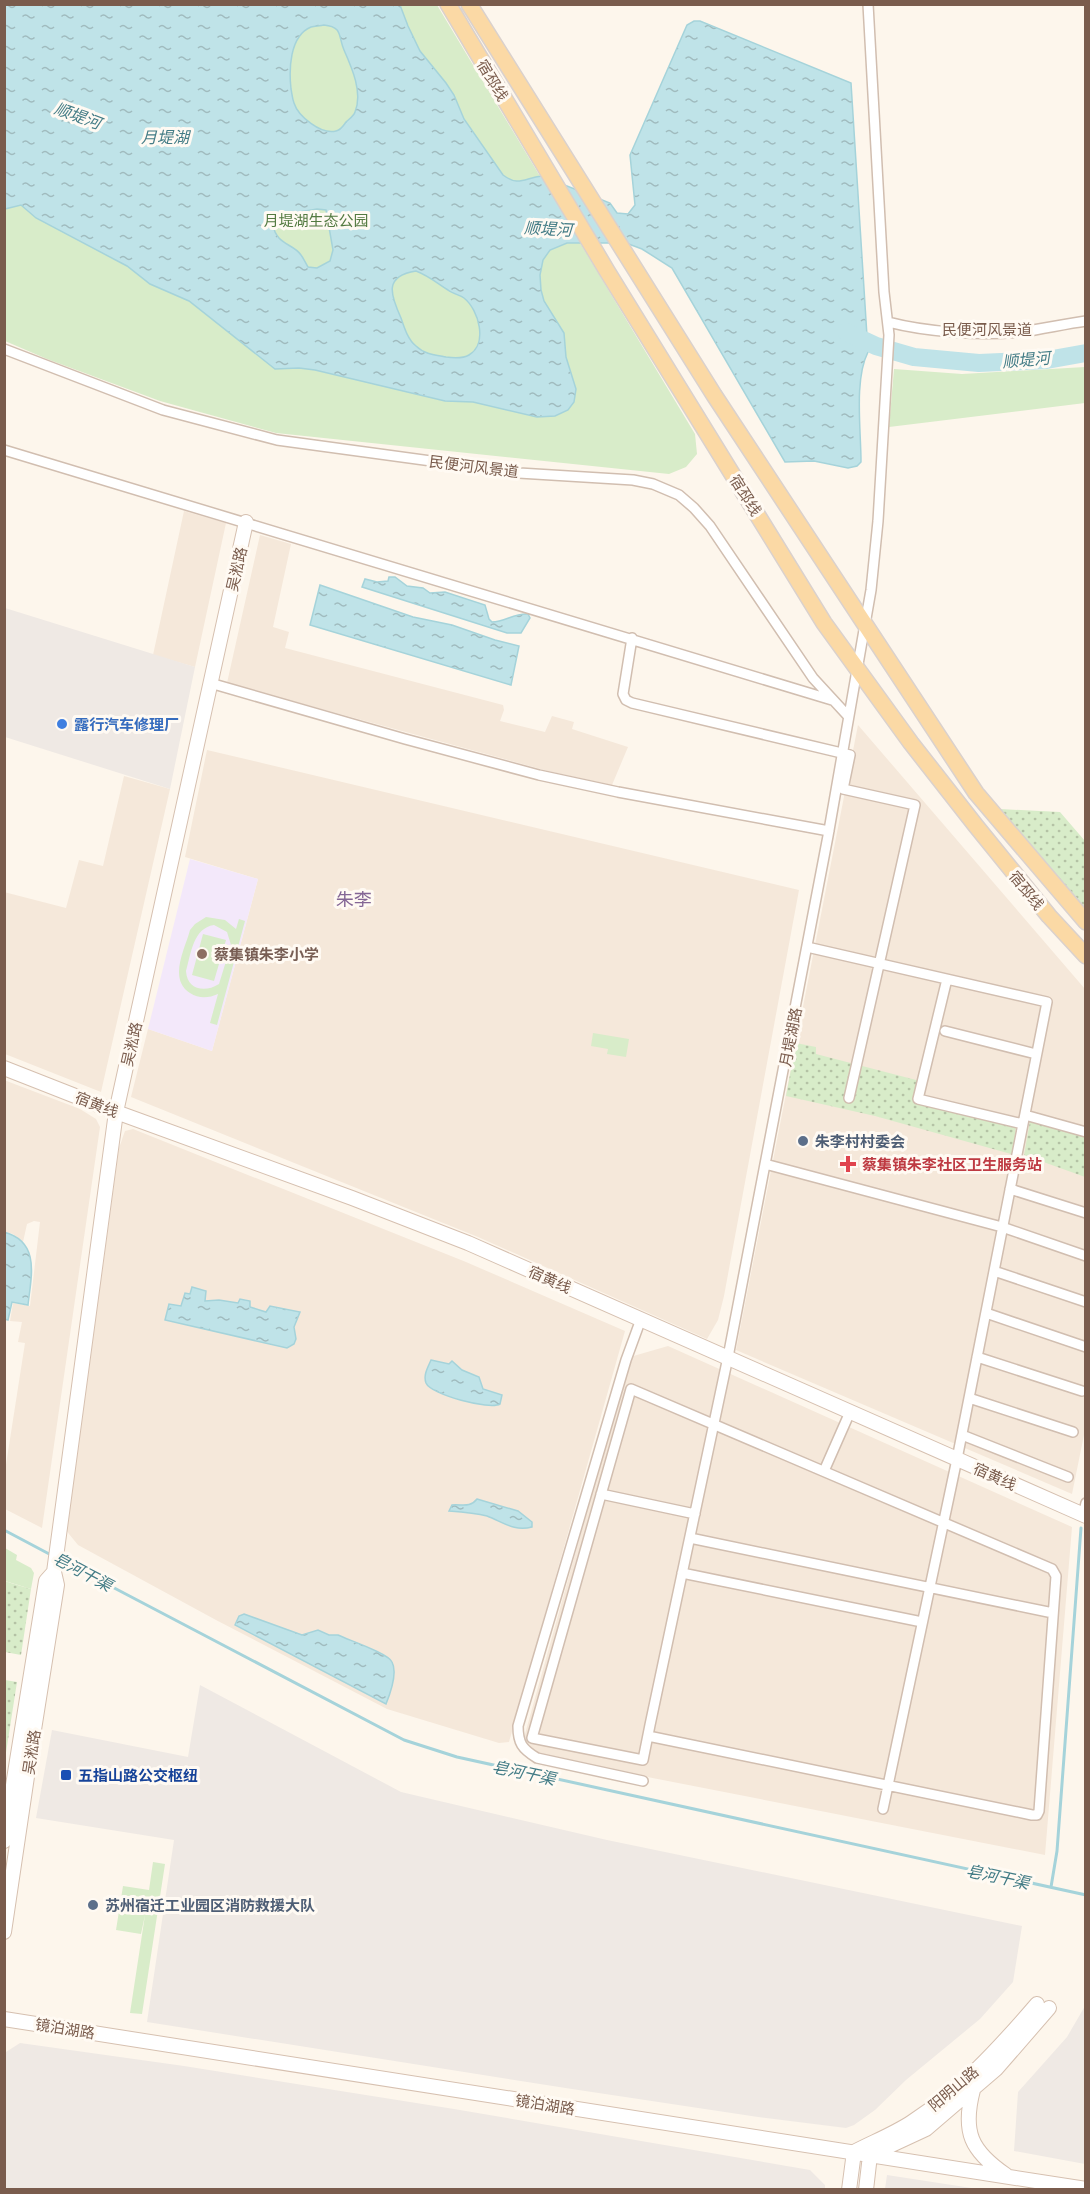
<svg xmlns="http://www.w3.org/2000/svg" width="1090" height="2194" viewBox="0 0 1090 2194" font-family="Barlow,'Noto Sans SC',sans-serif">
  <defs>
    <pattern id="grass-dots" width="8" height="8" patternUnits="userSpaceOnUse" patternTransform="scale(1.5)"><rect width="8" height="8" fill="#d8ecc9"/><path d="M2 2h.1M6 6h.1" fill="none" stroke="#b4c2a5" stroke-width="1.8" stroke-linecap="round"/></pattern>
    <pattern id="water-ripples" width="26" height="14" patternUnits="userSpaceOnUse" patternTransform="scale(1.5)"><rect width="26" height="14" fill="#bfe3e8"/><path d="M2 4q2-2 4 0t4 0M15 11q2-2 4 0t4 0" fill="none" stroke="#a0bbbe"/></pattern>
  </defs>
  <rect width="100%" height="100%" fill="#fdf6ec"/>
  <path fill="#f5e8da" d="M 184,511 L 226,523 L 195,667 L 153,655 Z
    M 260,535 L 291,544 L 273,627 L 289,632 L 285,648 L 503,705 L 504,710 L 500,721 L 545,732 L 552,716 L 574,722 L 572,729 L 628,747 L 612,785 L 548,771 L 227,683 Z
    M 858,725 L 1085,989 L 1086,1425 L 1072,1494 L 736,1350 Z
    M 207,750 L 799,890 L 724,1296 L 718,1320 L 707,1339 L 478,1237 L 131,1097 L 148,1029 L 212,1051 L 258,879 L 185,857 Z
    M 124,776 L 170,789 L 101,1092 L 5,1054 L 4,892 L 66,908 L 79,860 L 103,866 Z
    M 4,1080 L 80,1109 L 96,1119 L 100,1127 L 42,1528 L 5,1509 L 5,1471 L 25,1343 L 18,1342 L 22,1322 L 10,1321 L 13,1303 L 30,1306 L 40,1222 L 34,1221 L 27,1224 L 23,1242 L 13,1234 L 5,1232 Z
    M 133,1129 L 466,1262 L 625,1331 L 509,1742 L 499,1743 L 387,1709 L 216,1620 L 78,1545 L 69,1534 L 67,1531 L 119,1148 L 125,1131 Z
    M 668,1346 L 1072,1527 L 1045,1855 L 520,1752 L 630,1357 Z"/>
  <path fill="#efe9e4" d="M 5,608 L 195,667 L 170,789 L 5,737 Z
    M 200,1685 L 401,1792 L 607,1840 L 1022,1926 L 1013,1982 L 980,2019 L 906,2080 L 875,2110 L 854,2125 L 846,2128 L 758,2117 L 572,2089 L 147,2022 L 174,1840 L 36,1818 L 52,1730 L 188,1757 Z
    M 1085,2006 L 1085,2164 L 1014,2151 L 1018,2092 L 1067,2037 Z
    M 20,2043 L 184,2066 L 454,2109 L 810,2170 L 825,2185 L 825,2189 L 5,2189 L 5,2064 L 6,2052 Z
    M 887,2175 L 978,2189 L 885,2189 Z"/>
  <path fill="#f3e8fa" d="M 190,859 L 258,879 L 212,1051 L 148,1029 Z"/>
  <path fill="url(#grass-dots)" d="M 1000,809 L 1060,812 L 1085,841 L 1085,908 Z
    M 796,1043 L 816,1047 L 816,1054 L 920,1081 L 915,1101 L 1016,1125 L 1013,1151 L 1011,1154 L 875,1116 L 786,1096 Z
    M 1030,1121 L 1085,1137 L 1085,1177 L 1024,1155 Z
    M 4,1581 L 31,1589 L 21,1655 L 5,1652 Z
    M 5,1680 L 17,1682 L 5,1759 L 4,1680 Z"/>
  <path fill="#d8ecc9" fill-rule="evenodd" d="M 5,5 L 437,5 L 695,434 L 697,454 L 686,467 L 669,474 L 276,433 L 160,401 L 47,359 L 5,341 Z
    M 1085,367 L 1085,403 L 889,427 L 894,369 L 962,374 Z
    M 206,917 L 225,920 L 236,929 L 239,919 L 245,921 L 217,1025 L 210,1023 L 218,994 C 209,998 199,999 190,993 C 168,979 185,949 190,930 L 195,924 ZM 214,925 L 227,932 L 231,945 L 219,984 C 205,993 187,990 186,971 C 191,954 193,928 214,925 Z
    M 203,934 L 226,940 L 214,981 L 192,975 Z
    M 593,1033 L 629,1039 L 626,1057 L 607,1054 L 608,1049 L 591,1046 Z
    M 5,1548 L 17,1555 L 16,1560 L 31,1568 L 34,1573 L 31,1589 L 5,1581 Z
    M 153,1862 L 165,1864 L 142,2014 L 130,2013 L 145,1915 L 141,1934 L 116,1930 L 123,1886 L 149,1890 Z"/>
  <path fill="url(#water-ripples)" stroke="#a5d3da" stroke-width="1.5" fill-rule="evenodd" d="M 5,5 L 400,5 L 408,26 L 420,51 L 446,83 L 454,95 L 464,119 L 503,175 C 519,187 524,178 542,176 L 610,203 L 617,213 L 628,214 L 635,205 L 630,155 L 687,25 L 694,21 L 700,21 L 851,83 L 868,352 C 854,380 861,429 861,462 L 857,466 L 848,468 L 814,461 L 785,462 L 672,268 L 642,249 L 626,243 L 567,243 L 550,250 L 543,260 L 540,275 L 541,290 L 544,301 L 564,333 L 566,357 L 576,389 L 574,402 L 568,410 L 555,416 L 537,417 L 473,402 L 445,401 L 315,370 L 299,368 L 275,369 L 189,301 L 150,284 L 127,266 L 36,218 L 21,205 L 5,209 ZM 324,25 C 343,27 338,36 344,50 C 352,68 363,93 355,112 C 354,116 349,119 346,122 C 343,126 341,130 336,131 C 321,135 298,116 294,103 C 292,98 292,93 291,89 C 289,71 289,36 311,27 C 315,26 320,26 324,25 ZM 317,209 L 326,210 L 333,250 L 330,261 L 317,268 L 308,267 C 305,262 304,259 301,255 C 296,247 285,245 279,238 C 259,215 305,211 317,209 ZM 416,271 C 429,276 437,283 448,290 C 453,294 460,295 464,298 C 479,310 488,344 469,355 C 462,359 453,358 446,357 C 435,355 424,354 416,346 C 408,340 404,327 401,318 C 390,294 384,276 416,271 Z
    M 389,577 L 395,577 L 407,586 L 423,588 L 430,593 L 445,592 L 485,605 L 489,619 L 492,622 C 505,622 514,613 528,614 L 530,618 L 521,633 L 507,633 L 362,587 L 365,579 L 377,582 L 388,581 Z
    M 320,585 L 413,617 L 452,625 L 495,640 L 519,646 L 511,685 L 310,625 Z
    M 4,1232 C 41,1242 31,1277 28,1305 L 12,1302 L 8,1320 L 4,1319 Z
    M 192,1287 L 206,1291 L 205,1301 L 219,1300 L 238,1303 L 240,1299 L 250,1301 L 250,1307 L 266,1312 L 270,1306 L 300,1312 L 294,1327 L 296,1339 L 294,1344 L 287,1348 L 165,1320 L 169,1304 L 181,1306 L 185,1293 L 190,1294 Z
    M 431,1360 L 449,1364 L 452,1361 L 462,1370 L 479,1377 L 483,1389 L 502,1395 L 500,1404 C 490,1410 431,1395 426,1383 C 423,1375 428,1367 431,1360 Z
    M 477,1499 L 518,1511 L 532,1522 L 532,1527 C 514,1532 503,1522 487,1516 C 475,1513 462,1512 449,1511 L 452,1505 C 462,1504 470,1508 477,1499 Z
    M 244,1614 L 302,1635 L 318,1630 L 329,1635 L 338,1635 C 348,1640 388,1653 392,1662 C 398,1673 390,1694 386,1704 L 235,1625 L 239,1616 Z"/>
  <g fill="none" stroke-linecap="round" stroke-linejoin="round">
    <path stroke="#a5d3da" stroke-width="3" d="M 4,1530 L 53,1556
      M 59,1559 L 404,1740 L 457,1757 L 1086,1895
      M 1051,1887 L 1057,1851 L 1081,1528"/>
    <path stroke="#bfe3e8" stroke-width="18" d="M 846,332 L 876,346 L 914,357 L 979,363 L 1047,360 L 1086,353"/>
    <g stroke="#d1beb0" stroke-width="12">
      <path id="street" d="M 888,322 C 926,332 982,336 1021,332 C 1043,329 1064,324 1086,321
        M 4,349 L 163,410 L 277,440 L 519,473 L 633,480 L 653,484 L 679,495 L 694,508 L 710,526 L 813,678 L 848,716
        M 4,450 L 832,700
        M 632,638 L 623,694 L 626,700 L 632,703 L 850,755 L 843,789 L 915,805 L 849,1098
        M 210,683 L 405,739 L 539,775 L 618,792 L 829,831
        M 807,947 L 1047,1002 L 957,1459 L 883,1809
        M 947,979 L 918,1099 L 1023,1124
        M 945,1031 L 1036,1054
        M 1025,1115 L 1086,1132
        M 765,1164 L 1002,1227 L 1086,1256
        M 1010,1189 L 1086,1213
        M 994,1271 L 1086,1302
        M 986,1313 L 1086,1347
        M 641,1319 L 626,1360 L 518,1726 C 518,1743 522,1749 537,1758 L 643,1781
        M 977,1357 L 1082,1391
        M 969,1398 L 1073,1432
        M 962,1435 L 1068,1477
        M 824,1471 L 850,1412
        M 601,1494 L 695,1514
        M 1083,1515 L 1086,1503
        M 690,1538 L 1053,1613
        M 682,1573 L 922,1622
        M 648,1736 L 1032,1815 L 1037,1815 L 1039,1811 L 1056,1576 L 1052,1569 C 912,1509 771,1449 631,1389 L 532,1738 L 643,1760 L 650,1725 C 676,1602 702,1480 728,1357 L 828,836 L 871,590 L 878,521 L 889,335 L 884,292 L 868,4"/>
    </g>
    <g stroke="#d6c0b0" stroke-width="16">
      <path id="secondary" d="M 4,1068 L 116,1112 L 352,1198 L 468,1243 L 1086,1516
        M 4,1841 L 46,1581 L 54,1572
        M 4,1932 L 33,1736 L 57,1585 L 54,1572 L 116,1112 L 246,522
        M 4,2019 L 1086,2189
        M 973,2090 C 962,2132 971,2151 1006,2175
        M 870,2155 L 926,2129 L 996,2069 L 1049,2008
        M 849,2190 L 854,2152 C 873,2142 894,2134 912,2122 C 960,2091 1000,2047 1037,2004
        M 866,2190 L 870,2155"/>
    </g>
    <g stroke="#dad1cd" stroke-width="18">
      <path id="primary" d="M 448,4 L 607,271 L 824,623 L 911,743 L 976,826 L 1049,916 L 1086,956
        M 469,4 L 714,395 L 976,793 L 1086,922"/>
    </g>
    <use href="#street" stroke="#fff" stroke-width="9"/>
    <use href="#secondary" stroke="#fff" stroke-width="14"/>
    <use href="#primary" stroke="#fbd9a5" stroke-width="15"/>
  </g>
  <circle fill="#3f7fe0" stroke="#fffaf3" stroke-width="2" cx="62" cy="724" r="6"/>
  <circle fill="#8d6e63" stroke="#fffaf3" stroke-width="2" cx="202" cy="954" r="6"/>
  <g fill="#5c6f8a" stroke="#fffaf3" stroke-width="2">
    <circle cx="803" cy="1141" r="6"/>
    <circle cx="93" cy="1905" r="6"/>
  </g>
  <path fill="#e0444e" stroke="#fffaf3" stroke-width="2" d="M845 1155h6v6h6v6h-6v6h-6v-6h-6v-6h6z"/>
  <rect fill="#1a4fb4" stroke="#fffaf3" stroke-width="2" x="60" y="1769" width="12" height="12" rx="3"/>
  <g text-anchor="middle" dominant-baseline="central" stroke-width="6" stroke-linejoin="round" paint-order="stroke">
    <g font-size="15" fill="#7a5c4d" stroke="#fffaf3">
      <text transform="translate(493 80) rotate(59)">宿邳线</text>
      <text x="987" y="329">民便河风景道</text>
      <text transform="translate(474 466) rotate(7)">民便河风景道</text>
      <text transform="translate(746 495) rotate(58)">宿邳线</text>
      <text transform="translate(236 569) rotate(-77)">吴淞路</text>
      <text transform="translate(1027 890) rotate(51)">宿邳线</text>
      <text transform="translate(790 1037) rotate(-79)">月堤湖路</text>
      <text transform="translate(131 1044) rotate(-77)">吴淞路</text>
      <text transform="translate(97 1104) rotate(21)">宿黄线</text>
      <text transform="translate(550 1279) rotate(24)">宿黄线</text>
      <text transform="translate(995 1476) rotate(24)">宿黄线</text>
      <text transform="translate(31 1752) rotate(-81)">吴淞路</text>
      <text transform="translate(65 2028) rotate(9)">镜泊湖路</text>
      <text transform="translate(953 2088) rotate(-40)">阳明山路</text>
      <text transform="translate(545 2104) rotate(9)">镜泊湖路</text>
    </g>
    <g font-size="15" fill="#537a41" stroke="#fffaf3">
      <text x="316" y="220">月堤湖生态公园</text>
    </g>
    <g font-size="15" font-weight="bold" fill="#366cbe" stroke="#fffaf3" text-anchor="start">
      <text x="74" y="724">露行汽车修理厂</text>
    </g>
    <g font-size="15" font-weight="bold" fill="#785e54" stroke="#fffaf3" text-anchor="start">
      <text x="214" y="954">蔡集镇朱李小学</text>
    </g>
    <g font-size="15" font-weight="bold" fill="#4e5e75" stroke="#fffaf3" text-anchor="start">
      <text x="815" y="1141">朱李村村委会</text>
      <text x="105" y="1905">苏州宿迁工业园区消防救援大队</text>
    </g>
    <g font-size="15" font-weight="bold" fill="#be3a42" stroke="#fffaf3" text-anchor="start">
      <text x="862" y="1164">蔡集镇朱李社区卫生服务站</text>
    </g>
    <g font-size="15" font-weight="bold" fill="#164399" stroke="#fffaf3" text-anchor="start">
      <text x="78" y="1775">五指山路公交枢纽</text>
    </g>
    <g font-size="16" font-style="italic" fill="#437c86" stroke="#fffaf3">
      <text transform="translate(78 115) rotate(20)">顺堤河</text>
      <text x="165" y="136">月堤湖</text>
      <text transform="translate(548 228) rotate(3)">顺堤河</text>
      <text transform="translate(1026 359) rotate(-5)">顺堤河</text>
      <text transform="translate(83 1571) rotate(28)">皂河干渠</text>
      <text transform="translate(524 1772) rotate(12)">皂河干渠</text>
      <text transform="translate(998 1876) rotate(12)">皂河干渠</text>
    </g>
    <g font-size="18" fill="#846695" stroke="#fffaf3">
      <text x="354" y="899">朱李</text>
    </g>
  </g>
  <rect width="1090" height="2194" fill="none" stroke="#7a5c4d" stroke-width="12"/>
</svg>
